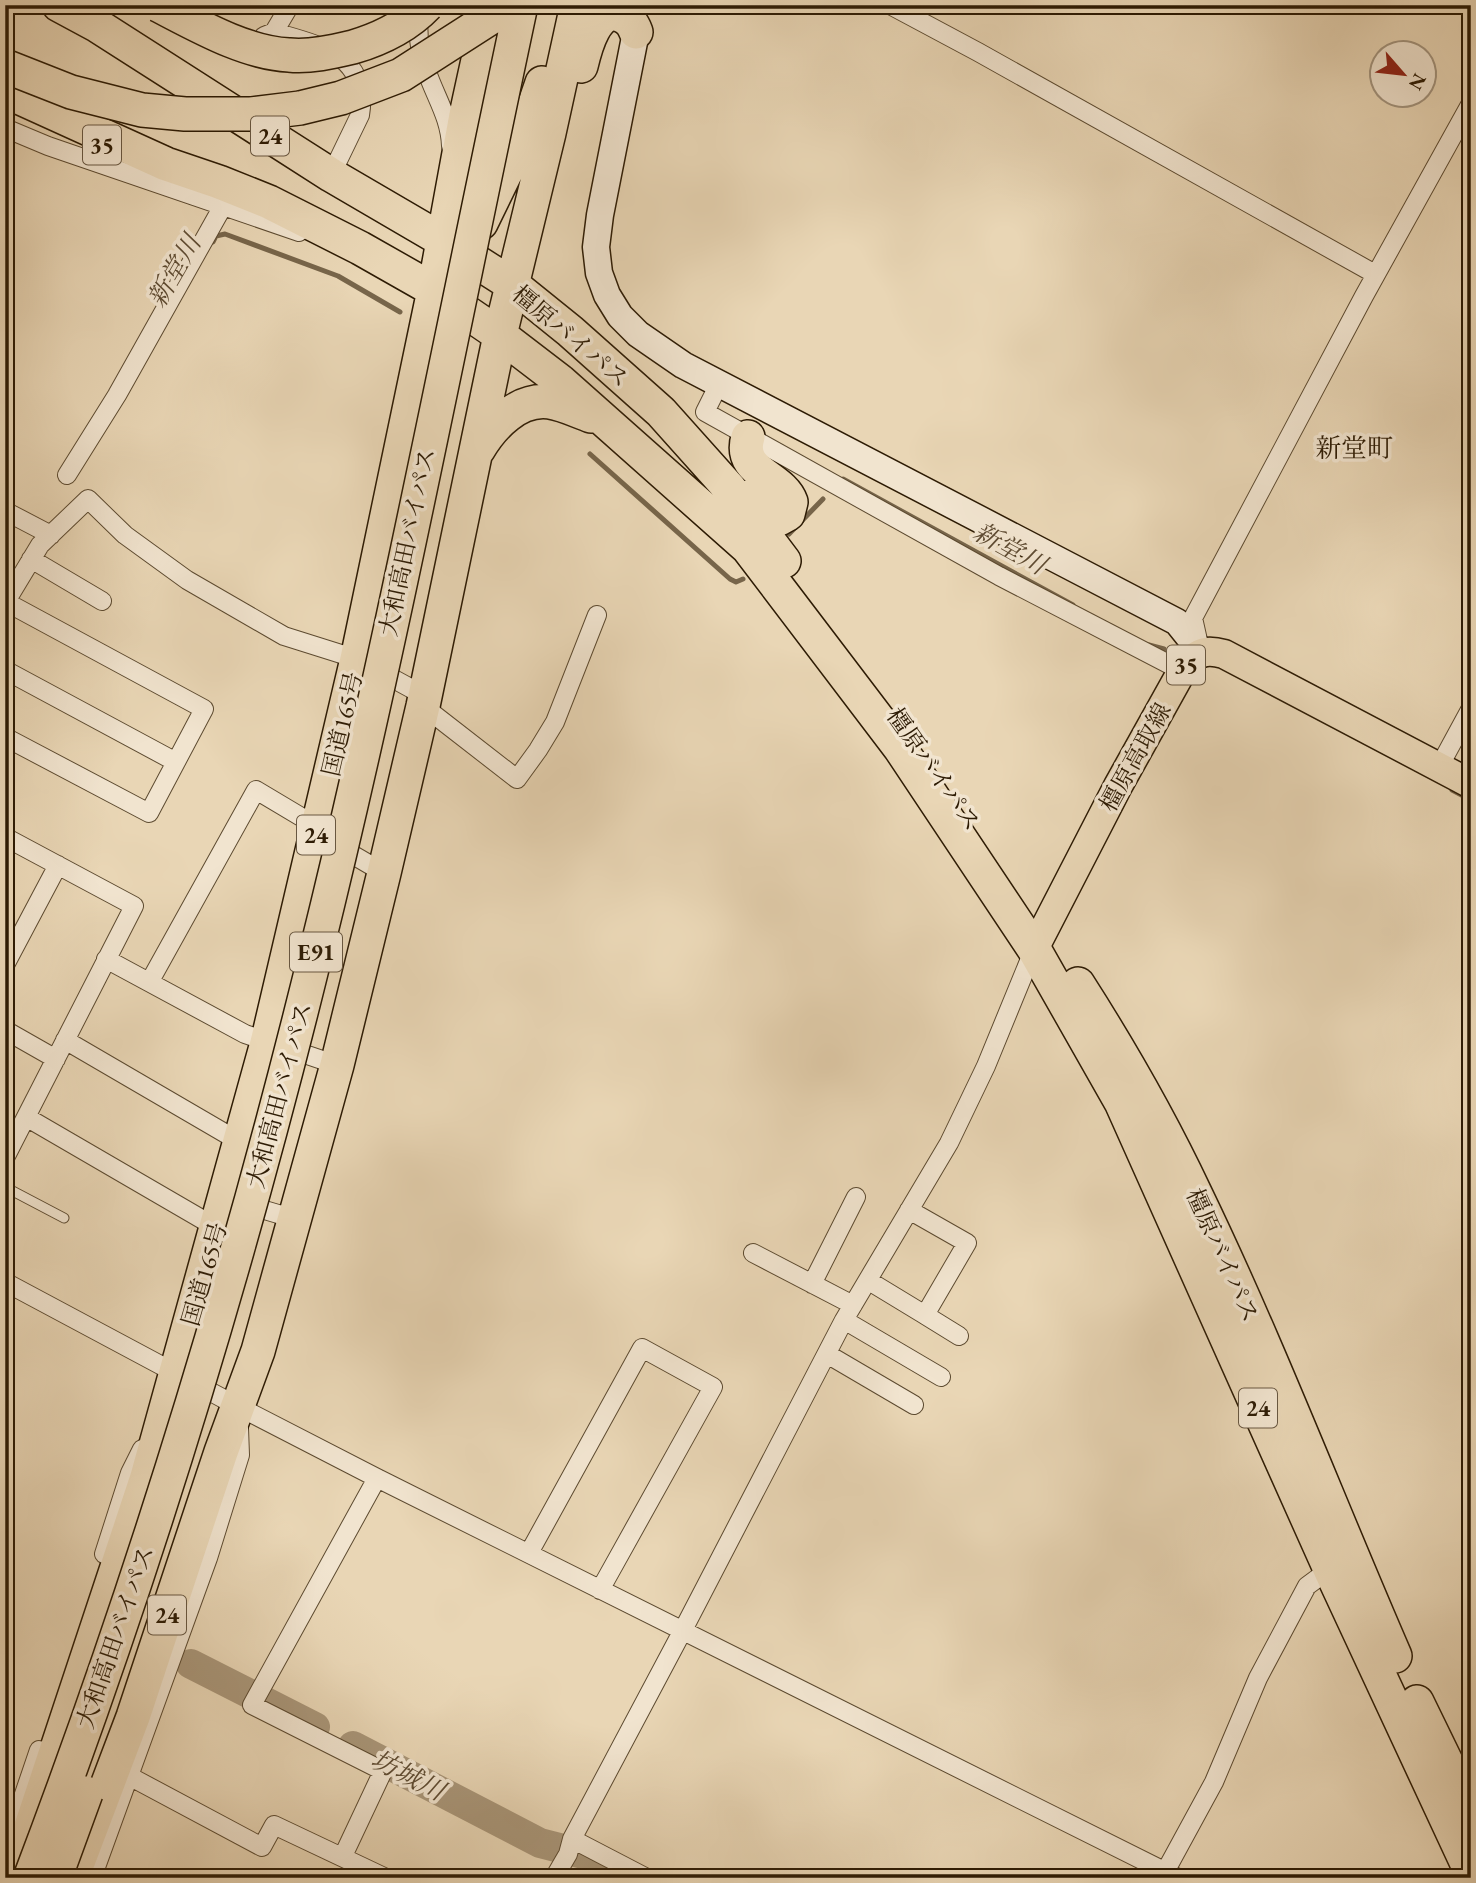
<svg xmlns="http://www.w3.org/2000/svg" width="1476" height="1883" viewBox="0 0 1476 1883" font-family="'EB Garamond','Noto Serif JP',serif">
  <rect width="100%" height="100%" fill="#e9d6b5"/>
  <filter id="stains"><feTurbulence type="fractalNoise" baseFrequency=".00286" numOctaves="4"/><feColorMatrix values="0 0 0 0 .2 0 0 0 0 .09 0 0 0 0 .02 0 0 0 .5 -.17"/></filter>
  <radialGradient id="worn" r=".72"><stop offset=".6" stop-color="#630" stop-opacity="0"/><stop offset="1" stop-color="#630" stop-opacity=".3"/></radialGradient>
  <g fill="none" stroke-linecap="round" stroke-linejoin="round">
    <path stroke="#77654a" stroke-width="5" d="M 213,242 L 216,236 L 225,234 L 338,276 L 400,312
      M 590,454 L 730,579 L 736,582 L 743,579
      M 840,481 L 843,479 L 1073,605
      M 789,534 L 823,499
      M 1149,645 L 1164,649
      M 1452,790 L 1471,800"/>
    <path stroke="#a99679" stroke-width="30" d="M 191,1664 L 315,1727
      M 353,1746 L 540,1843 L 583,1854 L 617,1872"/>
    <g stroke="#5c4a30" stroke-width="11">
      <path id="lane" d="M 5,1187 L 64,1218"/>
    </g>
    <g stroke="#5c4a30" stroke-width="20">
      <path id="street" d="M 890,5 L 978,52 L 1375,274
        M 5,8 L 7,5
        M 419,12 C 417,32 419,52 427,72 C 436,98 450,118 451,146
        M 274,32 C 319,45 370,55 360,115 L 331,175
        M 264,36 L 274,32 L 290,5
        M 5,128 L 48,146 L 299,232
        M 719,384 L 705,412 L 999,576 L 1182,671
        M 67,475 L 117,395 L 223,206
        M 5,511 L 51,535
        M 31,559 L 102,601
        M 5,603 L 40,545 L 88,499 L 125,535 L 187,580 L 284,636 L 357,659 L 425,696
        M 1199,645 L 1193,618 L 1364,296 L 1471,103
        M 5,670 L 176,762
        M 423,706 L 517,779 L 538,750 L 555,722 L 597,615
        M 5,737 L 149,813 L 204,709 L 6,602
        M 1439,767 L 1471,708
        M 5,837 L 134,906 L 5,1158
        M 336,845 L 384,873
        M 106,959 L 245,1034 L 337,1065
        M 5,965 L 58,865
        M 150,981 L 256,790 L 318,827
        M 5,1030 L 56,1059
        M 65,1040 L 240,1142
        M 26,1117 L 217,1228
        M 244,1204 L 295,1219
        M 753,1253 L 853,1305
        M 869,1281 L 925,1315 L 967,1243 L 909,1210
        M 5,1282 L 239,1407 L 377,1478 L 1178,1878
        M 812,1284 L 856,1197
        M 925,1315 L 959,1336
        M 844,1320 L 941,1377
        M 827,1354 L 914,1405
        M 529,1553 L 642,1348 L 713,1387 L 600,1590
        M 104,1554 L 130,1473 L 142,1449
        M 129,1776 L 262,1847 L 274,1825 L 386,1878
        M 572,1839 L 647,1878
        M 5,1850 L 39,1750
        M 343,1856 L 383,1771 L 252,1705 L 377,1478
        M 1165,1872 L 1214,1782 L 1258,1678 L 1307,1586 L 1330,1569
        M 92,1878 L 208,1558 L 240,1455 L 239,1428
        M 554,1878 L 568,1854 L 572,1839 L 683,1630 L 844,1320 L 949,1143 L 986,1066 L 1034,949"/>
    </g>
    <g stroke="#2d1b04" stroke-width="29">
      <path id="secondary" d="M 636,32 L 600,215 L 596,247 L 599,273 L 607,295 L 620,316 L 638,334 L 683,365 L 1177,622 L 1201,652"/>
    </g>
    <g stroke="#2d1b04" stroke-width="31">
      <path id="primary" d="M 1034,949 L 1118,786 L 1182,671 C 1195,654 1202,648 1224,654 L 1471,784"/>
    </g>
    <g stroke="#2d1b04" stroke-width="36">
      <path id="highway" d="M 59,5 L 98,26 L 331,175 L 444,241 L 513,285 L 570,331 L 661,412 L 729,488 L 784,561
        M 581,66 C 585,49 596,4 622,16 C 630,20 633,24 636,32
        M 5,91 L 166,164 L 219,182 L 269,202 L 360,248 L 434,290 L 500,335 L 560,381 L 748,548 L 900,748 L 1034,949 L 1121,1102 L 1330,1569 L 1471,1872
        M 481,223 L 524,135 L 542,83
        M 478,450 C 492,426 518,398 549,402 C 563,404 577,411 591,416
        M 742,497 L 768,516 L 779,519 L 788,514 L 791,502 C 782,476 737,473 748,437
        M 1078,984 C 1121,1051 1161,1121 1195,1193 C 1268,1344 1328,1502 1395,1656
        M 1417,1702 L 1471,1813
        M 14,1878 L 147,1477 L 267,1043 L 357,659 L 434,290 L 466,115 L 490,5
        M 72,1878 L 133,1717 L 221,1452 L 258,1351 L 337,1065 L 384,873 L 423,706 L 500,335 L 549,133 L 577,5"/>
    </g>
    <use href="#lane" stroke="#f1e4cf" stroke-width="9"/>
    <use href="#street" stroke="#f1e4cf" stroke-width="18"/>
    <use href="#secondary" stroke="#f1e4cf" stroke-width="26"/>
    <use href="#primary" stroke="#e9d6b5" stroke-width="28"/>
    <use href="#highway" stroke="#e9d6b5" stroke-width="33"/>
    <g stroke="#2d1b04" stroke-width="36" stroke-linecap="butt">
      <path id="highway-bridge" d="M 158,5 C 197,25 245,53 289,55 C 310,57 332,52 353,47 C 380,39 407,26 427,5
        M 5,66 L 71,92 L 142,110 L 185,114 L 251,114 L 300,108 L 341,98 L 401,75 L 493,16 L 504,5
        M 30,1878 C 145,1575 240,1263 317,948 C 394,636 454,319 521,5
        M 55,1878 L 86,1793"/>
    </g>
    <use href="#highway-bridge" stroke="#e9d6b5" stroke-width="33"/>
  </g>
  <g text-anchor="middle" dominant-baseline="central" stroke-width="7" stroke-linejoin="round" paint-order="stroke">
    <g fill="#f1e4cf" stroke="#685741" stroke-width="2">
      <rect x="251" y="116.5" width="38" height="39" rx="5"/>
      <rect x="83" y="125.5" width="38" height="39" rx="5"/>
      <rect x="1167" y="645.5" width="38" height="39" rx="5"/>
      <rect x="297" y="815.5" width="38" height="39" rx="5"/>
      <rect x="290" y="932.5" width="52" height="39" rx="5"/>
      <rect x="1239" y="1388.5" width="38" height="39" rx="5"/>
      <rect x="148" y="1595.5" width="38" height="39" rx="5"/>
    </g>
    <g font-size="23" font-weight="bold" fill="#2d1b04">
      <text x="270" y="136">24</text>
      <text x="102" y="145">35</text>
      <text x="1186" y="665">35</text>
      <text x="316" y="835">24</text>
      <text x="316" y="952">E91</text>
      <text x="1258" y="1408">24</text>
      <text x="167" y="1615">24</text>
    </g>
    <g font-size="24" fill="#2d1b04" stroke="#f1e4cf">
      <text transform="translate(571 336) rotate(40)">橿原バイパス</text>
      <text transform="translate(407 542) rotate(-78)">大和高田バイパス</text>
      <text transform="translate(342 724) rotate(-77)">国道165号</text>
      <text transform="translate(1135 757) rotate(-61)">橿原高取線</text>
      <text transform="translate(934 769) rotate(55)">橿原バイパス</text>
      <text transform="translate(279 1095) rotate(-75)">大和高田バイパス</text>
      <text transform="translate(1223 1255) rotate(66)">橿原バイパス</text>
      <text transform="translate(204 1274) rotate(-74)">国道165号</text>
      <text transform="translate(115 1637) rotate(-71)">大和高田バイパス</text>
    </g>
    <g font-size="26" font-style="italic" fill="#5f4c33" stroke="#f1e4cf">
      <text transform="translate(174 271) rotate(-60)">新堂川</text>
      <text transform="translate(1010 548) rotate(29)">新堂川</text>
      <text transform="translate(408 1775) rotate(27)">坊城川</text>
    </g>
    <g font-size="26" fill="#2d1b04" stroke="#f1e4cf">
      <text x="1354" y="448">新堂町</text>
    </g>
  </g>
  <rect width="1476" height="1883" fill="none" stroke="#e9d6b5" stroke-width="28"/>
  <rect x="7" y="7" width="1462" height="1869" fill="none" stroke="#2d1b04" stroke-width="3.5"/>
  <rect x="14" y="14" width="1448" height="1855" fill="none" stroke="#2d1b04" stroke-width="2"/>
  <g transform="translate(1403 74) rotate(118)"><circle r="33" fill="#f1e4cf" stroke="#a3947e" stroke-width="2"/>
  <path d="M0-5L12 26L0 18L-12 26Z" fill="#8f2418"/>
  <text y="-10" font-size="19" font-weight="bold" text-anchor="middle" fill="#2d1b04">N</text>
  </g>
  <rect width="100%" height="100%" filter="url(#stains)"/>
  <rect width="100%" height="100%" fill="url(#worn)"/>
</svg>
